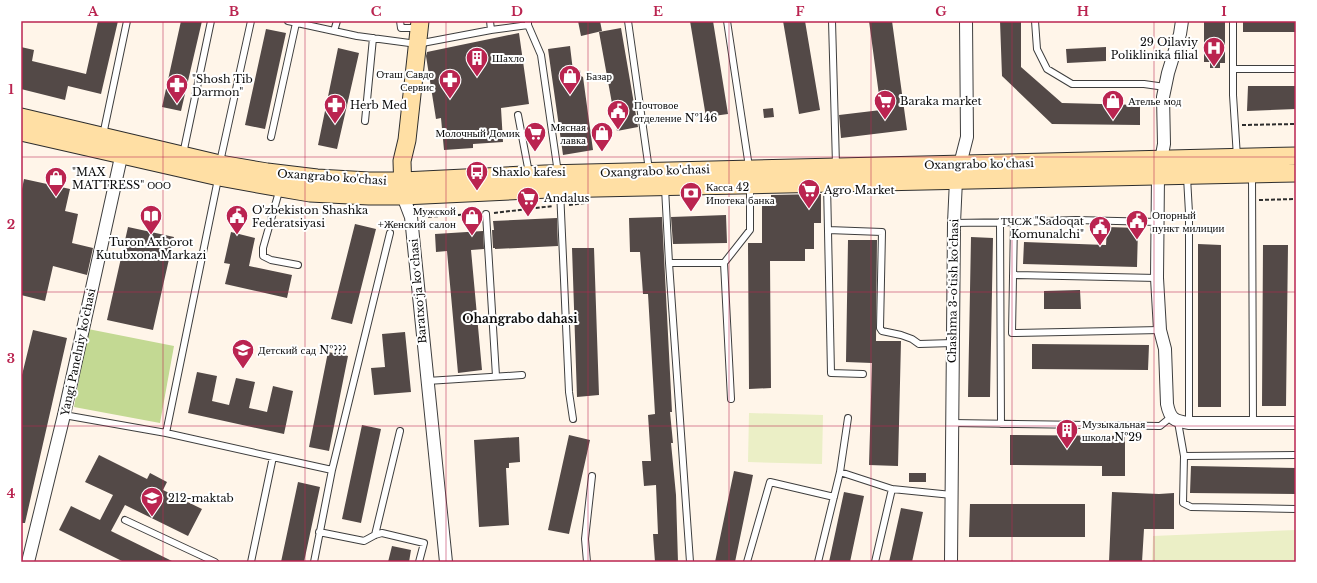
<svg xmlns="http://www.w3.org/2000/svg" width="1317" height="583" viewBox="0 0 1317 583" font-family="'Libre Baskerville',serif">
  <rect width="100%" height="100%" fill="#fff5e9"/>
  <path fill="#c3d993" d="M 88,329 L 174,346 L 160,423 L 74,407 Z"/>
  <path fill="#ebefc6" d="M 749,413 L 823,415 L 822,464 L 748,462 Z
    M 1296,530 L 1296,562 L 1152,562 L 1153,536 Z"/>
  <path fill="#534947" d="M 98,21 L 118,21 L 101,94 L 68,86 L 65,100 L 21,89 L 21,47 L 34,50 L 32,61 L 86,74 Z
    M 181,21 L 202,21 L 181,111 L 162,107 Z
    M 578,21 L 600,21 L 602,31 L 581,36 Z
    M 690,21 L 713,21 L 728,114 L 706,117 Z
    M 783,21 L 805,21 L 820,110 L 799,114 Z
    M 869,21 L 892,21 L 907,130 L 841,138 L 839,115 L 881,110 Z
    M 1000,21 L 1021,21 L 1021,67 L 1062,103 L 1140,105 L 1140,125 L 1052,124 L 1002,76 Z
    M 1204,21 L 1225,21 L 1225,63 L 1220,63 L 1220,68 L 1210,68 L 1210,62 L 1204,62 Z
    M 1243,21 L 1296,21 L 1296,32 L 1243,32 Z
    M 621,28 L 638,127 L 617,131 L 599,32 Z
    M 266,29 L 286,33 L 265,129 L 245,125 Z
    M 519,33 L 529,104 L 501,108 L 503,142 L 473,144 L 473,148 L 444,150 L 441,118 L 436,119 L 426,56 L 427,52 Z
    M 570,46 L 573,71 L 580,70 L 581,76 L 583,77 L 593,150 L 563,155 L 548,49 Z
    M 1106,47 L 1106,61 L 1067,63 L 1066,49 Z
    M 338,48 L 359,53 L 337,149 L 318,145 Z
    M 1248,86 L 1296,86 L 1296,109 L 1247,111 Z
    M 773,108 L 774,117 L 764,118 L 763,109 Z
    M 24,179 L 70,189 L 65,211 L 78,214 L 72,243 L 93,248 L 87,275 L 53,266 L 45,301 L 21,295 L 21,194 Z
    M 821,194 L 821,223 L 814,223 L 814,249 L 805,249 L 805,261 L 770,261 L 771,388 L 749,389 L 748,243 L 762,243 L 762,203 L 771,203 L 771,195 Z
    M 726,215 L 727,243 L 673,244 L 671,217 Z
    M 662,217 L 672,412 L 670,412 L 673,443 L 671,443 L 676,495 L 678,562 L 655,562 L 653,534 L 658,534 L 656,485 L 644,486 L 642,461 L 651,461 L 648,415 L 655,414 L 648,294 L 643,294 L 640,252 L 630,252 L 629,218 Z
    M 557,218 L 558,246 L 495,249 L 495,248 L 493,248 L 492,230 L 494,230 L 493,221 Z
    M 355,224 L 376,229 L 352,324 L 331,319 Z
    M 128,227 L 174,237 L 153,330 L 107,320 Z
    M 1107,227 L 1138,228 L 1137,267 L 1023,264 L 1024,242 L 1106,245 Z
    M 483,231 L 484,249 L 471,250 L 482,370 L 458,373 L 447,251 L 436,252 L 435,234 Z
    M 231,232 L 255,238 L 249,266 L 292,275 L 287,298 L 225,284 L 230,264 L 224,263 Z
    M 971,237 L 993,238 L 990,397 L 968,397 Z
    M 848,240 L 877,240 L 876,341 L 901,341 L 898,466 L 869,465 L 872,363 L 846,362 Z
    M 1198,244 L 1221,245 L 1221,407 L 1198,407 Z
    M 1263,245 L 1288,245 L 1286,406 L 1262,406 Z
    M 572,248 L 594,248 L 599,395 L 577,397 Z
    M 1080,290 L 1081,309 L 1044,309 L 1044,291 Z
    M 33,330 L 67,338 L 25,523 L 21,523 L 21,379 Z
    M 405,332 L 411,392 L 374,395 L 371,368 L 385,367 L 382,334 Z
    M 1032,344 L 1149,345 L 1148,370 L 1032,369 Z
    M 328,352 L 348,356 L 329,451 L 309,447 Z
    M 197,372 L 217,376 L 212,401 L 229,405 L 236,378 L 255,382 L 249,408 L 267,412 L 273,386 L 293,391 L 284,434 L 188,413 Z
    M 362,425 L 381,429 L 361,523 L 342,519 Z
    M 569,435 L 590,440 L 569,534 L 548,530 Z
    M 1010,435 L 1125,436 L 1125,476 L 1102,476 L 1102,466 L 1010,465 Z
    M 519,437 L 520,462 L 509,463 L 509,468 L 506,468 L 509,525 L 479,527 L 474,440 Z
    M 99,455 L 147,479 L 150,473 L 167,482 L 163,490 L 202,509 L 188,536 L 125,505 L 111,531 L 174,562 L 124,562 L 59,530 L 71,506 L 100,520 L 113,495 L 85,482 Z
    M 1191,466 L 1296,468 L 1296,494 L 1190,493 Z
    M 734,471 L 753,475 L 735,562 L 715,562 Z
    M 909,473 L 926,473 L 926,482 L 909,482 Z
    M 298,482 L 320,487 L 304,562 L 281,562 Z
    M 844,492 L 864,496 L 850,562 L 829,562 Z
    M 1112,492 L 1159,494 L 1174,493 L 1174,529 L 1144,529 L 1142,562 L 1109,562 Z
    M 970,504 L 1085,504 L 1085,537 L 969,537 Z
    M 901,508 L 923,512 L 912,562 L 889,562 Z
    M 392,546 L 411,550 L 409,562 L 388,562 Z"/>
  <g fill="none" stroke-linecap="round" stroke-linejoin="round">
    <g stroke="#3e3e3e" stroke-width="8">
      <path id="lane" d="M 288,21 L 357,36 L 417,44 L 491,30 L 528,25
        M 400,21 L 401,28 L 418,28
        M 490,21 L 491,30
        M 528,21 L 528,25 L 541,55 L 558,173
        M 628,21 L 649,170
        M 727,21 L 749,167
        M 832,21 L 836,165
        M 1035,21 L 1037,49 L 1047,69 L 1072,84 L 1144,84 L 1165,87
        M 1233,21 L 1233,95 L 1237,157
        M 334,31 L 337,21
        M 1233,69 L 1296,69
        M 518,115 L 529,173
        M 365,121 L 373,38
        M 103,135 L 127,21
        M 271,137 L 296,23
        M 183,154 L 211,21
        M 220,162 L 251,21
        M 1252,176 L 1253,423
        M 1187,177 L 1189,213 L 1189,423
        M 218,179 L 166,433 L 273,457 L 332,470 L 314,562
        M 827,184 L 831,373 L 863,374
        M 280,188 L 263,248 L 263,256 L 271,260 L 298,265
        M 665,188 L 669,263 L 690,562
        M 560,190 L 569,392 L 573,419
        M 486,214 L 496,376
        M 1000,222 L 1001,424
        M 1014,222 L 1076,220 L 1158,222
        M 954,223 L 1014,222 L 1012,333 L 1160,330
        M 828,230 L 882,232 L 880,328 L 882,331 L 901,335 L 912,339 L 919,344 L 953,343
        M 669,263 L 724,263
        M 1013,275 L 1157,278
        M 427,381 L 522,375
        M 731,399 L 724,263 L 750,230 L 750,186
        M 64,415 L 166,433
        M 1178,422 L 1184,456 L 1183,503 L 1191,507 L 1296,509
        M 952,423 L 1160,426 L 1171,417
        M 1184,456 L 1296,455
        M 332,470 L 390,233
        M 840,472 L 848,418
        M 125,520 L 215,562
        M 319,532 L 364,541 L 375,535 L 382,533 L 424,543 L 419,562
        M 375,535 L 400,431
        M 251,562 L 273,457
        M 587,562 L 585,539 L 592,476
        M 747,562 L 770,482 L 834,497
        M 818,562 L 840,472 L 892,489 L 952,495
        M 875,562 L 892,489"/>
    </g>
    <g stroke="#3e3e3e" stroke-width="14">
      <path id="street" d="M 1182,21 L 1180,34 L 1168,73 L 1163,97 L 1164,144 L 1158,176 L 1157,278 L 1160,330 L 1165,349 L 1167,404 C 1170,419 1174,421 1189,423 L 1296,423
        M 403,196 L 411,217 L 446,562
        M 28,562 L 64,415 L 123,148
        M 951,562 L 954,223 L 956,180 L 967,137 L 966,21"/>
    </g>
    <g stroke="#2d2d2d" stroke-width="19">
      <path id="secondary" d="M 21,117 L 220,164 L 267,172 L 317,178 L 369,181 L 403,181 L 545,174 L 1296,156
        M 21,132 L 219,177 L 280,188 L 310,193 L 369,196 L 403,196 L 549,189 L 1296,173
        M 403,192 L 402,161 L 407,140 L 420,21"/>
    </g>
    <path stroke="#2d2d2d" stroke-width="2" stroke-dasharray="4 2" stroke-linecap="butt" d="M 1242,125 L 1296,124
      M 731,200 L 743,201
      M 1259,200 L 1296,199
      M 569,205 L 585,203
      M 494,213 L 553,206
      M 422,217 L 477,214"/>
    <use href="#lane" stroke="#fff" stroke-width="6"/>
    <use href="#street" stroke="#fff" stroke-width="12"/>
    <use href="#secondary" stroke="#ffdfa4" stroke-width="17"/>
  </g>
  <path fill="none" stroke="#ba2450" stroke-width="1" stroke-opacity="0.55" d="M 163,21 L 163,562M 305,21 L 305,562M 446,21 L 446,562M 588,21 L 588,562M 729,21 L 729,562M 871,21 L 871,562M 1012,21 L 1012,562M 1154,21 L 1154,562M 21,157 L 1296,157M 21,292 L 1296,292M 21,426 L 1296,426"/>
  <defs>
    <g id="hospital-pin" transform="scale(1.15)"><path d="M0 17L-7.5 6A9.5 9.5 0 1 1 7.5 6Z" fill="#ba2450" stroke="#fff"/><path d="M-5-5h3v3.5h4V-5h3V5h-3V1.5h-4V5h-3Z" fill="#fff"/></g>
    <g id="building-pin" transform="scale(1.15)"><path d="M0 17L-7.5 6A9.5 9.5 0 1 1 7.5 6Z" fill="#ba2450" stroke="#fff"/><path d="M-4-6H4V6H1V3H-1V6H-4ZM-2.5-4.3h1.7v1.8h-1.7ZM.8-4.3h1.7v1.8H.8ZM-2.5-1h1.7V.8h-1.7ZM.8-1h1.7V.8H.8Z" fill="#fff"/></g>
    <g id="shop-pin" transform="scale(1.15)"><path d="M0 17L-7.5 6A9.5 9.5 0 1 1 7.5 6Z" fill="#ba2450" stroke="#fff"/><path d="M-5-2.5h2.3a2.7 3.5 0 0 1 5.4 0H5L5.5 6h-11ZM-1.5-2.5h3a1.5 2.3 0 0 0-3 0Z" fill="#fff"/></g>
    <g id="pharmacy-pin" transform="scale(1.15)"><path d="M0 17L-7.5 6A9.5 9.5 0 1 1 7.5 6Z" fill="#ba2450" stroke="#fff"/><path d="M-2-6h4v4h4v4h-4v4h-4v-4h-4v-4h4Z" fill="#fff"/></g>
    <g id="supermarket-pin" transform="scale(1.15)"><path d="M0 17L-7.5 6A9.5 9.5 0 1 1 7.5 6Z" fill="#ba2450" stroke="#fff"/><path d="M-6-5.5h2.5l.6 2H6L4.5 2H-2.5L-4.4-4H-6ZM-1.5 3.2a1.3 1.3 0 1 0 .1 0ZM3 3.2a1.3 1.3 0 1 0 .1 0Z" fill="#fff"/></g>
    <g id="civic-pin" transform="scale(1.15)"><path d="M0 17L-7.5 6A9.5 9.5 0 1 1 7.5 6Z" fill="#ba2450" stroke="#fff"/><path d="M-.6-6.5H3V-4.5H.6V-3L4-1V1h2V6H-6V1h2V-1L-.6-3ZM-1.2 2.5V6h2.4V2.5Z" fill="#fff"/></g>
    <g id="bus-pin" transform="scale(1.15)"><path d="M0 17L-7.5 6A9.5 9.5 0 1 1 7.5 6Z" fill="#ba2450" stroke="#fff"/><path d="M-5-6H5V4H4V6H2V4H-2V6H-4V4H-5ZM-3.5-4V0h7V-4ZM-3.5 1.2v1.5H-2V1.2ZM2 1.2v1.5H3.5V1.2Z" fill="#fff"/></g>
    <g id="bank-pin" transform="scale(1.15)"><path d="M0 17L-7.5 6A9.5 9.5 0 1 1 7.5 6Z" fill="#ba2450" stroke="#fff"/><path d="M-6-4H6V4H-6ZM0-2.3a2.3 2.3 0 1 0 0 4.6a2.3 2.3 0 1 0 0-4.6Z" fill="#fff"/></g>
    <g id="library-pin" transform="scale(1.15)"><path d="M0 17L-7.5 6A9.5 9.5 0 1 1 7.5 6Z" fill="#ba2450" stroke="#fff"/><path d="M-6-4Q-3-5.5-.7-3.5V5Q-3 3-6 4ZM6-4Q3-5.5 .7-3.5V5Q3 3 6 4Z" fill="#fff"/></g>
    <g id="school-pin" transform="scale(1.15)"><path d="M0 17L-7.5 6A9.5 9.5 0 1 1 7.5 6Z" fill="#ba2450" stroke="#fff"/><path d="M0-5L7-2L0 1L-7-2ZM-4 1L0 2.5L4 1V4Q0 6-4 4Z" fill="#fff"/></g>
  </defs>
  <g fill-rule="evenodd">
    <use href="#hospital-pin" x="1214" y="48"/>
    <use href="#building-pin" x="477" y="58"/>
    <use href="#shop-pin" x="570" y="76"/>
    <use href="#pharmacy-pin" x="450" y="80"/>
    <use href="#pharmacy-pin" x="177" y="85"/>
    <use href="#supermarket-pin" x="885" y="101"/>
    <use href="#shop-pin" x="1113" y="101"/>
    <use href="#pharmacy-pin" x="335" y="105"/>
    <use href="#civic-pin" x="618" y="111"/>
    <use href="#supermarket-pin" x="535" y="133"/>
    <use href="#shop-pin" x="602" y="133"/>
    <use href="#bus-pin" x="477" y="172"/>
    <use href="#shop-pin" x="56" y="178"/>
    <use href="#supermarket-pin" x="809" y="190"/>
    <use href="#bank-pin" x="691" y="193"/>
    <use href="#supermarket-pin" x="528" y="198"/>
    <use href="#library-pin" x="151" y="216"/>
    <use href="#civic-pin" x="237" y="216"/>
    <use href="#shop-pin" x="472" y="217"/>
    <use href="#civic-pin" x="1137" y="221"/>
    <use href="#civic-pin" x="1100" y="227"/>
    <use href="#school-pin" x="243" y="350"/>
    <use href="#building-pin" x="1067" y="430"/>
    <use href="#school-pin" x="152" y="498"/>
  </g>
  <g text-anchor="middle" dominant-baseline="central" stroke-width="4" stroke-linejoin="round" paint-order="stroke">
    <g font-size="11" fill="#0b0b0b" stroke="#fff" text-anchor="start">
      <text x="1198" y="42" text-anchor="end">29 Oilaviy<tspan x="1198" dy="13">Poliklinika filial</tspan></text>
      <text x="492" y="58">Шахло</text>
      <text x="434" y="74" text-anchor="end">Оташ Савдо<tspan x="434" dy="13">Сервис</tspan></text>
      <text x="586" y="76">Базар</text>
      <text x="192" y="79">"Shosh Tib<tspan x="192" dy="13">Darmon"</tspan></text>
      <text x="900" y="101">Baraka market</text>
      <text x="1128" y="101">Ателье мод</text>
      <text x="350" y="105">Herb Med</text>
      <text x="634" y="105">Почтовое<tspan x="634" dy="13">отделение №146</tspan></text>
      <text x="586" y="127" text-anchor="end">Мясная<tspan x="586" dy="13">лавка</tspan></text>
      <text x="520" y="133" text-anchor="end">Молочный Домик</text>
      <text x="72" y="172">"MAX<tspan x="72" dy="13">MATTRESS" ООО</tspan></text>
      <text x="492" y="172">Shaxlo kafesi</text>
      <text x="706" y="187">Касса 42<tspan x="706" dy="13">Ипотека банка</tspan></text>
      <text x="824" y="190">Agro Market</text>
      <text x="544" y="198">Andalus</text>
      <text x="252" y="210">O'zbekiston Shashka<tspan x="252" dy="13">Federatsiyasi</tspan></text>
      <text x="456" y="211" text-anchor="end">Мужской<tspan x="456" dy="13">+Женский салон</tspan></text>
      <text x="1152" y="215">Опорный<tspan x="1152" dy="13">пункт милиции</tspan></text>
      <text x="1084" y="221" text-anchor="end">ТЧСЖ "Sadoqat<tspan x="1084" dy="13">Komunalchi"</tspan></text>
      <text x="151" y="242" text-anchor="middle">Turon Axborot<tspan x="151" dy="13">Kutubxona Markazi</tspan></text>
      <text x="258" y="350">Детский сад №???</text>
      <text x="1082" y="424">Музыкальная<tspan x="1082" dy="13">школа №29</tspan></text>
      <text x="168" y="498">212-maktab</text>
    </g>
    <g font-size="11" fill="#0b0b0b" stroke="#fff">
      <text transform="translate(979 164) rotate(-1)">Oxangrabo ko'chasi</text>
      <text transform="translate(655 171) rotate(-2)">Oxangrabo ko'chasi</text>
      <text transform="translate(332 177) rotate(4)">Oxangrabo ko'chasi</text>
      <text transform="translate(418 291) rotate(-95)">Baratxoʻja koʻchasi</text>
      <text transform="translate(953 291) rotate(-89)">Chashma 3-o'tish ko'chasi</text>
      <text transform="translate(78 352) rotate(-78)">Yangi Panelniy ko'chasi</text>
    </g>
    <g font-size="12" font-weight="bold" fill="#0b0b0b" stroke="#fff">
      <text x="520" y="318">Ohangrabo dahasi</text>
    </g>
  </g>
  <rect width="1317" height="583" fill="none" stroke="#ffffff" stroke-width="44"/>
  <rect x="22" y="22" width="1273" height="539" fill="none" stroke="#ba2450" stroke-width="1.5"/>
  <g font-size="13" text-anchor="middle" font-weight="bold" fill="#ba2450">
    <text x="93" y="16">A</text>
    <text x="234" y="16">B</text>
    <text x="376" y="16">C</text>
    <text x="517" y="16">D</text>
    <text x="658" y="16">E</text>
    <text x="800" y="16">F</text>
    <text x="941" y="16">G</text>
    <text x="1083" y="16">H</text>
    <text x="1224" y="16">I</text>
    <text x="11" y="94">1</text>
    <text x="11" y="229">2</text>
    <text x="11" y="363">3</text>
    <text x="11" y="498">4</text>
  </g>
</svg>
